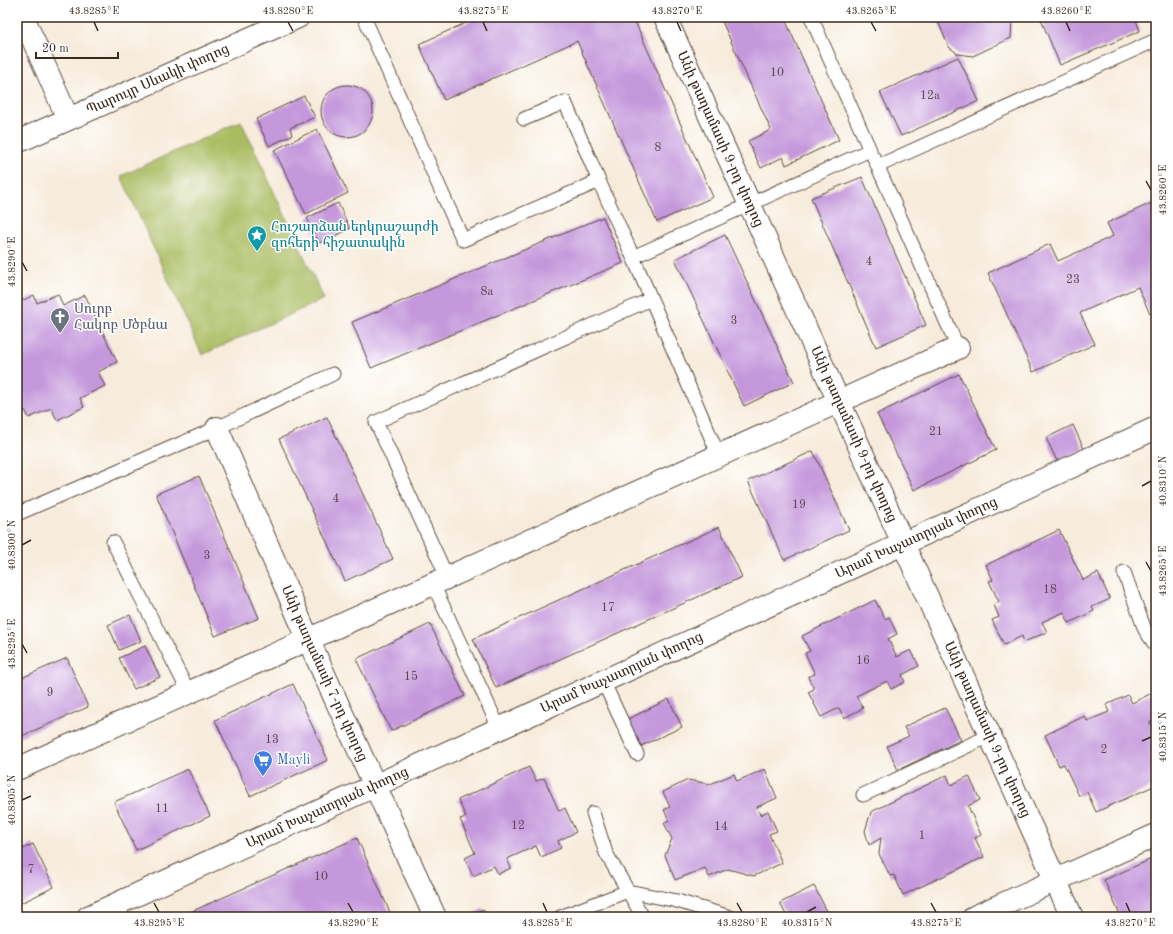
<svg xmlns="http://www.w3.org/2000/svg" width="1173" height="934" viewBox="0 0 1173 934" font-family="'Old Standard TT','Noto Serif Armenian',serif">
  <rect width="100%" height="100%" fill="#fff"/>
  <filter id="ink" filterUnits="userSpaceOnUse"><feTurbulence type="fractalNoise" baseFrequency=".025" numOctaves="2"/><feDisplacementMap in="SourceGraphic" scale="8" xChannelSelector="R" yChannelSelector="G"/><feConvolveMatrix kernelMatrix="1 2 1 2 8 2 1 2 1" color-interpolation-filters="sRGB"/></filter>
  <filter id="wash" filterUnits="userSpaceOnUse"><feTurbulence type="fractalNoise" baseFrequency=".012" numOctaves="4" result="noise"/><feDisplacementMap in="SourceGraphic" scale="16" xChannelSelector="R" yChannelSelector="G"/><feGaussianBlur stdDeviation="0.9" result="paint"/><feColorMatrix in="noise" values="0 0 0 0 0 0 0 0 0 0 0 0 0 0 0 0 0 1.4 0 .05"/><feComposite in="paint" operator="in"/></filter>
  <g filter="url(#wash)">
    <rect width="100%" height="100%" fill="#f7ecdb"/>
    <path fill="#aabc60" stroke="#72733f" d="M 241,121 L 324,299 L 202,355 L 121,176 Z"/>
    <g id="blocks">
      <path fill="#c498db" d="M 479,17 L 633,17 L 713,197 L 657,222 L 577,41 L 444,100 L 419,44 Z
        M 720,17 L 784,17 L 839,140 L 786,165 L 783,157 L 761,168 L 748,141 L 771,130 Z
        M 936,17 L 1011,17 L 1012,19 L 1011,38 L 973,56 L 958,54 L 949,47 Z
        M 1040,17 L 1135,17 L 1140,31 L 1060,65 Z
        M 958,57 L 979,101 L 901,136 L 880,92 Z
        M321 111a26 26 0 1 1 52 0a26 26 0 1 1-52 0Z
        M 304,96 L 315,117 L 290,128 L 292,135 L 269,146 L 256,119 Z
        M 317,129 L 348,193 L 306,214 L 274,150 Z
        M 862,177 L 926,325 L 876,347 L 811,198 Z
        M 1156,201 L 1156,311 L 1150,314 L 1138,287 L 1080,313 L 1095,344 L 1033,372 L 988,273 L 1050,244 L 1058,261 L 1113,236 L 1107,223 Z
        M 338,203 L 350,229 L 319,243 L 307,218 Z
        M 603,217 L 623,263 L 371,368 L 352,322 Z
        M 725,235 L 794,382 L 744,406 L 675,259 Z
        M 58,294 L 63,306 L 85,295 L 117,362 L 98,372 L 105,386 L 80,398 L 84,407 L 57,420 L 51,408 L 29,418 L 25,410 L 17,414 L 17,303 L 34,295 L 37,303 Z
        M 959,374 L 996,450 L 914,490 L 877,414 Z
        M 327,417 L 393,559 L 345,581 L 279,439 Z
        M 1073,425 L 1084,449 L 1057,461 L 1046,438 Z
        M 813,451 L 849,530 L 784,560 L 748,481 Z
        M 199,476 L 259,618 L 215,636 L 156,494 Z
        M 719,527 L 742,577 L 496,688 L 473,639 Z
        M 1059,530 L 1083,580 L 1098,573 L 1110,599 L 1092,607 L 1094,611 L 1069,623 L 1064,612 L 1042,622 L 1047,632 L 1024,642 L 1022,636 L 1004,645 L 992,620 L 999,617 L 994,605 L 999,602 L 989,581 L 993,580 L 986,565 Z
        M 875,600 L 885,619 L 889,617 L 897,634 L 888,639 L 897,657 L 911,650 L 919,666 L 902,675 L 905,682 L 891,689 L 887,681 L 856,696 L 863,708 L 844,718 L 839,708 L 821,717 L 808,692 L 814,689 L 808,677 L 815,674 L 805,653 L 810,651 L 802,636 Z
        M 130,615 L 141,641 L 119,650 L 108,625 Z
        M 430,624 L 465,696 L 391,731 L 356,659 Z
        M 145,646 L 160,677 L 134,689 L 119,658 Z
        M 67,658 L 88,707 L 17,738 L 17,680 Z
        M 293,684 L 328,760 L 250,796 L 215,720 Z
        M 1152,693 L 1156,703 L 1156,720 L 1150,722 L 1156,736 L 1156,785 L 1096,812 L 1087,792 L 1079,796 L 1064,764 L 1059,766 L 1045,735 L 1085,716 L 1087,721 L 1109,712 L 1106,705 L 1128,695 L 1132,703 Z
        M 669,699 L 682,727 L 641,746 L 628,719 Z
        M 945,708 L 961,740 L 898,770 L 887,746 L 909,736 L 904,727 Z
        M 529,767 L 536,781 L 544,778 L 559,811 L 565,808 L 576,832 L 558,841 L 561,848 L 541,857 L 536,846 L 507,859 L 511,868 L 498,874 L 494,866 L 473,876 L 465,858 L 475,853 L 460,819 L 466,817 L 458,800 Z
        M 188,769 L 210,816 L 136,850 L 114,802 Z
        M 765,769 L 777,798 L 757,807 L 760,815 L 768,811 L 777,831 L 769,834 L 782,863 L 754,876 L 728,869 L 709,877 L 705,868 L 675,880 L 665,855 L 672,839 L 664,823 L 669,820 L 664,810 L 670,807 L 663,792 L 688,780 L 710,784 L 734,774 L 737,781 Z
        M 947,775 L 951,785 L 969,776 L 980,800 L 968,806 L 981,835 L 975,838 L 984,857 L 903,895 L 894,875 L 890,876 L 879,854 L 881,838 L 869,845 L 865,831 L 871,812 Z
        M 357,838 L 392,917 L 179,917 Z
        M 33,844 L 54,887 L 17,905 L 17,852 Z
        M 1156,857 L 1156,917 L 1121,917 L 1104,880 Z
        M 814,886 L 830,917 L 787,917 L 780,903 Z
        M 483,909 L 487,917 L 466,917 Z"/>
    </g>
  </g>
  <g filter="url(#ink)">
    <use href="#blocks" fill-opacity="0" stroke="#57473a" stroke-width="1"/>
    <g fill="none" stroke-linecap="round" stroke-linejoin="round">
      <g stroke="#57473a" stroke-width="15">
        <path id="lane" d="M 364,17 L 463,240 L 599,181 L 633,257
          M 524,119 L 565,102 L 599,181
          M 874,158 L 958,348
          M 878,166 L 1156,40
          M 719,456 L 633,257 L 870,150 L 811,17
          M 17,514 L 217,428 L 333,374
          M 113,542 L 189,693
          M 1124,572 L 1145,630 L 1156,646
          M 447,577 L 376,422 L 651,299
          M 433,584 L 499,728
          M 603,681 L 637,754
          M 863,795 L 991,735
          M 593,813 L 606,853 L 643,917
          M 117,904 L 123,917
          M 560,917 L 628,891 L 677,901 L 730,917"/>
      </g>
      <g stroke="#57473a" stroke-width="24">
        <g id="street">
          <path d="M 23,17 L 68,119"/>
          <path id="s1" d="M 665,17 L 1072,917"/>
          <path id="s2" d="M 217,428 L 308,639 L 435,917"/>
          <path d="M 17,769 L 433,584 L 958,348"/>
          <path id="s3" d="M 88,917 L 1156,428"/>
          <path d="M 974,917 L 1156,835"/>
        </g>
      </g>
      <g stroke="#57473a" stroke-width="24">
        <g id="secondary">
          <path id="s4" d="M 17,142 L 298,17"/>
        </g>
      </g>
      <use href="#lane" stroke="#fff" stroke-width="13"/>
      <use href="#street" stroke="#fff" stroke-width="22"/>
      <use href="#secondary" stroke="#fff" stroke-width="22"/>
    </g>
  </g>
  <path fill="none" stroke="#3b2a1e" stroke-width="1.5" d="M 94,22 L 98,31M 288,22 L 293,31M 483,22 L 487,31M 677,22 L 681,31M 871,22 L 876,31M 1066,22 L 1070,31M 1146,181 L 1151,190M 22,262 L 27,271M 1142,486 L 1151,481M 22,545 L 31,540M 1146,562 L 1151,571M 22,644 L 27,653M 1142,741 L 1151,737M 22,800 L 31,796M 154,903 L 159,912M 348,903 L 353,912M 543,903 L 547,912M 737,903 L 742,912M 931,903 L 936,912M 1126,903 L 1130,912M 807,912 L 816,907"/>
  <defs>
    <g id="sight-pin" transform="scale(1)"><path d="M0 17L-7.5 6A9.5 9.5 0 1 1 7.5 6Z" fill="#0f9aa8" stroke="#fff"/><path d="M0-6L1.8-2.2L6-1.7L2.9 1.2L3.7 5.4L0 3.3L-3.7 5.4L-2.9 1.2L-6-1.7L-1.8-2.2Z" fill="#fff"/></g>
    <g id="church-pin" transform="scale(1)"><path d="M0 17L-7.5 6A9.5 9.5 0 1 1 7.5 6Z" fill="#6b7280" stroke="#fff"/><path d="M-1.2-6h2.4v3.5h3.3v2.4h-3.3V6h-2.4V-.1h-3.3v-2.4h3.3Z" fill="#fff"/></g>
    <g id="supermarket-pin" transform="scale(1)"><path d="M0 17L-7.5 6A9.5 9.5 0 1 1 7.5 6Z" fill="#3f7fe0" stroke="#fff"/><path d="M-6-5.5h2.5l.6 2H6L4.5 2H-2.5L-4.4-4H-6ZM-1.5 3.2a1.3 1.3 0 1 0 .1 0ZM3 3.2a1.3 1.3 0 1 0 .1 0Z" fill="#fff"/></g>
  </defs>
  <g fill-rule="evenodd">
    <use href="#sight-pin" x="257" y="235"/>
    <use href="#church-pin" x="60" y="317"/>
    <use href="#supermarket-pin" x="263" y="760"/>
  </g>
  <g text-anchor="middle" dominant-baseline="central" stroke-width="3" stroke-linejoin="round" paint-order="stroke">
    <g font-size="12" fill="#5d464d">
      <text x="777" y="73">10</text>
      <text x="930" y="96">12a</text>
      <text x="658" y="148">8</text>
      <text x="869" y="262">4</text>
      <text x="1073" y="280">23</text>
      <text x="487" y="292">8a</text>
      <text x="734" y="321">3</text>
      <text x="936" y="432">21</text>
      <text x="336" y="499">4</text>
      <text x="799" y="505">19</text>
      <text x="207" y="556">3</text>
      <text x="1050" y="590">18</text>
      <text x="608" y="608">17</text>
      <text x="863" y="661">16</text>
      <text x="411" y="677">15</text>
      <text x="50" y="693">9</text>
      <text x="272" y="740">13</text>
      <text x="1104" y="750">2</text>
      <text x="162" y="809">11</text>
      <text x="518" y="826">12</text>
      <text x="721" y="827">14</text>
      <text x="922" y="836">1</text>
      <text x="31" y="870">7</text>
      <text x="321" y="877">10</text>
    </g>
    <g font-size="14" fill="#3b2a1e" stroke="#fff">
      <text stroke="none"><textPath href="#s4" startOffset="154">Պարույր Սևակի փողոց</textPath></text>
      <text stroke="none"><textPath href="#s1" startOffset="134">Անի թաղամասի 9-րդ փողոց</textPath></text>
      <text stroke="none"><textPath href="#s1" startOffset="458">Անի թաղամասի 9-րդ փողոց</textPath></text>
      <text stroke="none"><textPath href="#s3" startOffset="911">Արամ Խաչատրյան փողոց</textPath></text>
      <text stroke="none"><textPath href="#s3" startOffset="587">Արամ Խաչատրյան փողոց</textPath></text>
      <text stroke="none"><textPath href="#s2" startOffset="268">Անի թաղամասի 7-րդ փողոց</textPath></text>
      <text stroke="none"><textPath href="#s1" startOffset="782">Անի թաղամասի 9-րդ փողոց</textPath></text>
      <text stroke="none"><textPath href="#s3" startOffset="263">Արամ Խաչատրյան փողոց</textPath></text>
    </g>
    <g font-size="14" fill="#0d838f" stroke="#fff" text-anchor="start">
      <text x="271" y="227">Հուշարձան երկրաշարժի<tspan x="271" dy="16">զոհերի հիշատակին</tspan></text>
    </g>
    <g font-size="14" fill="#5b616d" stroke="#fff" text-anchor="start">
      <text x="74" y="309">Սուրբ<tspan x="74" dy="16">Հակոբ Մծբնա</tspan></text>
    </g>
    <g font-size="14" fill="#366cbe" stroke="#fff" text-anchor="start">
      <text x="277" y="760">Mayli</text>
    </g>
  </g>
  <rect width="1173" height="934" fill="none" stroke="#fff" stroke-width="44"/>
  <path d="M36 52v6h82v-6" fill="none" stroke="#3b2a1e" stroke-width="2"/>
  <text x="42" y="52" font-size="12" fill="#3b2a1e" stroke="#ffffff" stroke-width="3" paint-order="stroke">20 m</text>
  <rect x="22" y="22" width="1129" height="890" fill="none" stroke="#3b2a1e" stroke-width="1.5"/>
  <g font-size="10" text-anchor="middle" fill="#3b2a1e">
    <text x="94" y="14">43.8285°E</text>
    <text x="288" y="14">43.8280°E</text>
    <text x="483" y="14">43.8275°E</text>
    <text x="677" y="14">43.8270°E</text>
    <text x="871" y="14">43.8265°E</text>
    <text x="1066" y="14">43.8260°E</text>
    <text transform="translate(1162 190) rotate(-90)" y="4">43.8260°E</text>
    <text transform="translate(11 262) rotate(-90)" y="4">43.8290°E</text>
    <text transform="translate(1162 481) rotate(-90)" y="4">40.8310°N</text>
    <text transform="translate(11 545) rotate(-90)" y="4">40.8300°N</text>
    <text transform="translate(1162 571) rotate(-90)" y="4">43.8265°E</text>
    <text transform="translate(11 644) rotate(-90)" y="4">43.8295°E</text>
    <text transform="translate(1162 737) rotate(-90)" y="4">40.8315°N</text>
    <text transform="translate(11 800) rotate(-90)" y="4">40.8305°N</text>
    <text x="159" y="926">43.8295°E</text>
    <text x="353" y="926">43.8290°E</text>
    <text x="547" y="926">43.8285°E</text>
    <text x="742" y="926">43.8280°E</text>
    <text x="807" y="926">40.8315°N</text>
    <text x="936" y="926">43.8275°E</text>
    <text x="1130" y="926">43.8270°E</text>
  </g>
</svg>
